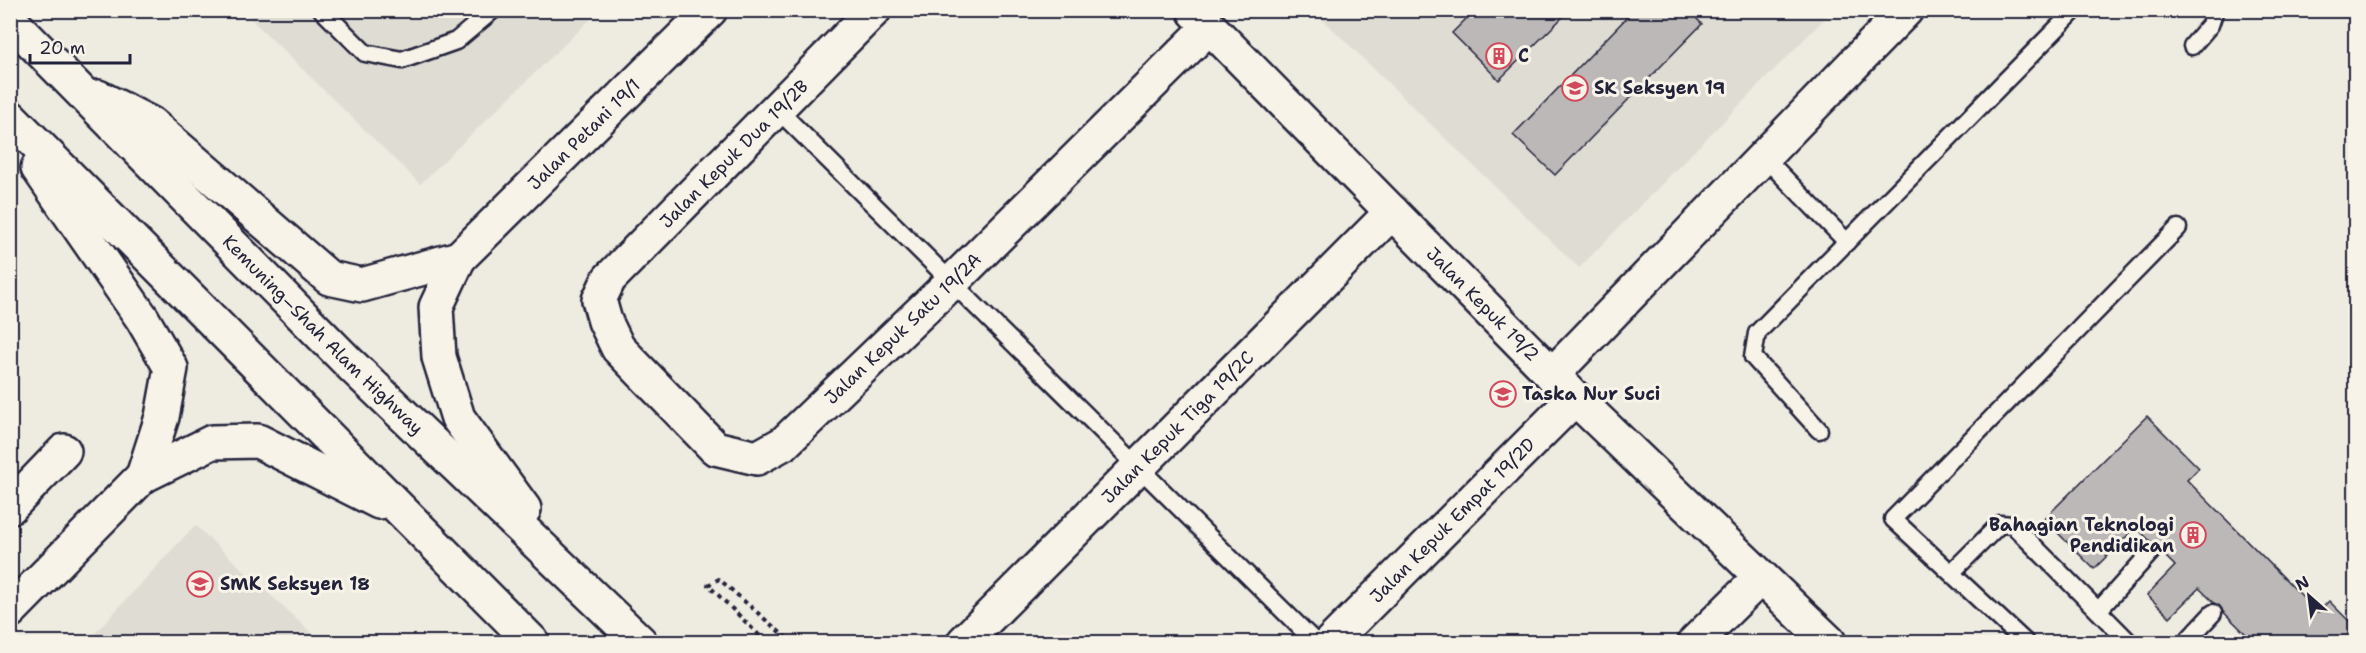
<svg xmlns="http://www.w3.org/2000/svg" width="2366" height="653" viewBox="0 0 2366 653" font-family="'Shantell Sans',sans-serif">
  <rect width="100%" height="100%" fill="#eeebe1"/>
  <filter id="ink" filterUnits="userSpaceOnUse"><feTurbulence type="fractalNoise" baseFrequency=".0167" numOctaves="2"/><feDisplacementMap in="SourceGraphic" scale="12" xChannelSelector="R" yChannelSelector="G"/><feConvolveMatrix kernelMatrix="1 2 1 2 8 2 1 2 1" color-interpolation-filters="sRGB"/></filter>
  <g filter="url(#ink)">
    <path fill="#dfdcd4" d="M 243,11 L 599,11 L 420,184 Z
      M 1314,11 L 1832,11 L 1579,268 Z
      M 195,525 L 321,642 L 87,642 Z"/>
    <path fill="#bbb8b7" stroke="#22223b" stroke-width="1.5" d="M 1475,10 L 1570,10 L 1499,80 L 1452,33 Z
      M 1634,10 L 1688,10 L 1702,24 L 1555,175 L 1513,135 Z
      M 2147,416 L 2199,468 L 2187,480 L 2318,612 L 2329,601 L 2356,628 L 2356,642 L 2254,642 L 2199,588 L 2170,617 L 2147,595 L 2175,566 L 2136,527 L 2094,569 L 2044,519 Z"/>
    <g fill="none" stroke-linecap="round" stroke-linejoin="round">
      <g stroke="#22223b" stroke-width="21">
        <path id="lane" d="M 322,10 L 365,53 L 402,60 L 456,41 L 493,10
          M 2192,46 L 2210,25 L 2215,10
          M 778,110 L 1315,642
          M 1763,156 L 1847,242
          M 1819,430 L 1753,357 L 1757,333 L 2075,10
          M 1951,573 L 2000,524 L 2013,525 L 2129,642
          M 2098,611 L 2151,552
          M 2025,642 L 1893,519 L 2178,228
          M 2186,642 L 2213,613"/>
      </g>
      <g stroke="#22223b" stroke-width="38">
        <g id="street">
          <path id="s1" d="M 874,10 L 609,279 L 599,300 L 605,321 L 618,348 L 715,448 L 757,458 L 784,443 L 952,282 L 1209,27"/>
          <path id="s2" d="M 1195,12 L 1575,398 L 1829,642"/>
          <path d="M 1552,375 L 1906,10"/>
          <path d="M 10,507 L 64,451"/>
          <path id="s3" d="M 964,642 L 1392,212"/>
          <path id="s4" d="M 1331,642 L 1575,398"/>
          <path d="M 1695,642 L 1761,577"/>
        </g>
      </g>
      <g stroke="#22223b" stroke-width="38">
        <g id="secondary">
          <path id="s5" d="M 459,258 L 710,10"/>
          <path d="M 10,611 L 143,476"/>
        </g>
      </g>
      <g stroke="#22223b" stroke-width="38">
        <g id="highway">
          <path id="s6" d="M 10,20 L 350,364 L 640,642"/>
          <path d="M 98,97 L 151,124 L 329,278 L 362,285 L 459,258"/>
          <path d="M 10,117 L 532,642"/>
          <path d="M 38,168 L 142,318 L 171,368 L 162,417 L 143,476"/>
          <path d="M 459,258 L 436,307 L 439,357 L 458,418 L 524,509"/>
          <path d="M 143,476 L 212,442 L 258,441 L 379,502"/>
        </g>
      </g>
      <path stroke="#22223b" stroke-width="4" stroke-dasharray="4.5 4.5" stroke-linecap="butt" d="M 766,642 L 708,585 L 719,579 L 791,642"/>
      <use href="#lane" stroke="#f7f3e8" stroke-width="16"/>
      <use href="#street" stroke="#f7f3e8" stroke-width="33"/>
      <use href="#secondary" stroke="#f7f3e8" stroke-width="33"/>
      <use href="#highway" stroke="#f7f3e8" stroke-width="33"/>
    </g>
  </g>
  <defs>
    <g id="building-ring" transform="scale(1.35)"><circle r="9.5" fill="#f7f3e8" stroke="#d1495b" stroke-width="1.5"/><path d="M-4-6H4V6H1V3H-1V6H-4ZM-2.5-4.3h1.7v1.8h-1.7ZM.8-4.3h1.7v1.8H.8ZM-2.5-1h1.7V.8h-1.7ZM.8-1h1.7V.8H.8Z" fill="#d1495b"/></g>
    <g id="school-ring" transform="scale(1.35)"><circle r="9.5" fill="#f7f3e8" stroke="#d1495b" stroke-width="1.5"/><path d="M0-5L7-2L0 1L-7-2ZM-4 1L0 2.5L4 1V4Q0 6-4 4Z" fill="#d1495b"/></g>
  </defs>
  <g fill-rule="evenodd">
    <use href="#building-ring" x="1499" y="56"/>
    <use href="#school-ring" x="1575" y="88"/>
    <use href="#school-ring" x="1503" y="394"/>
    <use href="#building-ring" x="2193" y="535"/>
    <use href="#school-ring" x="200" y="584"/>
  </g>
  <g text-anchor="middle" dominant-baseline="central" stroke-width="6" stroke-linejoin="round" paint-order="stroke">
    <g font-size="18" font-weight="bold" fill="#22223b" stroke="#f7f3e8" text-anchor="start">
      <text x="1518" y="56">C</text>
      <text x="1594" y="88">SK Seksyen 19</text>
      <text x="1522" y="394">Taska Nur Suci</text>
      <text x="2174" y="525" text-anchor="end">Bahagian Teknologi<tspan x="2174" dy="21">Pendidikan</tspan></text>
      <text x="220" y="584">SMK Seksyen 18</text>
    </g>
    <g font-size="18" fill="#22223b" stroke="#f7f3e8">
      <text stroke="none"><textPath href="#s5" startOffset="176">Jalan Petani 19/1</textPath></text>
      <text transform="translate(734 154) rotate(-45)">Jalan Kepuk Dua 19/2B</text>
      <text stroke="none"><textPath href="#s2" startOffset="410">Jalan Kepuk 19/2</textPath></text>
      <text stroke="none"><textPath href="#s1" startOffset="831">Jalan Kepuk Satu 19/2A</textPath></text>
      <text stroke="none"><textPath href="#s6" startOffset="444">Kemuning–Shah Alam Highway</textPath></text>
      <text stroke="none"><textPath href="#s3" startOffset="303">Jalan Kepuk Tiga 19/2C</textPath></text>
      <text stroke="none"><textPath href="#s4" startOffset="172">Jalan Kepuk Empat 19/2D</textPath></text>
    </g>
  </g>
  <rect width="2366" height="653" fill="none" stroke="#f7f3e8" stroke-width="36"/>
  <rect x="18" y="18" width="2330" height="617" fill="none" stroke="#22223b" stroke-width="2" filter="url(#ink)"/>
  <g transform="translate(2309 596) rotate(332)" stroke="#f7f3e8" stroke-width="4.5" paint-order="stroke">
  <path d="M0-4.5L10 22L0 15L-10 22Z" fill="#22223b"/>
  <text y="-9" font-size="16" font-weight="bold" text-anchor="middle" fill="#22223b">N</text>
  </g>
  <path d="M30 54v9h100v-9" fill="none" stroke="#22223b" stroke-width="3"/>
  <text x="39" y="54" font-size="18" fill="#22223b" stroke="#f7f3e8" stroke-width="4.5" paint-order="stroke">20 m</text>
</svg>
